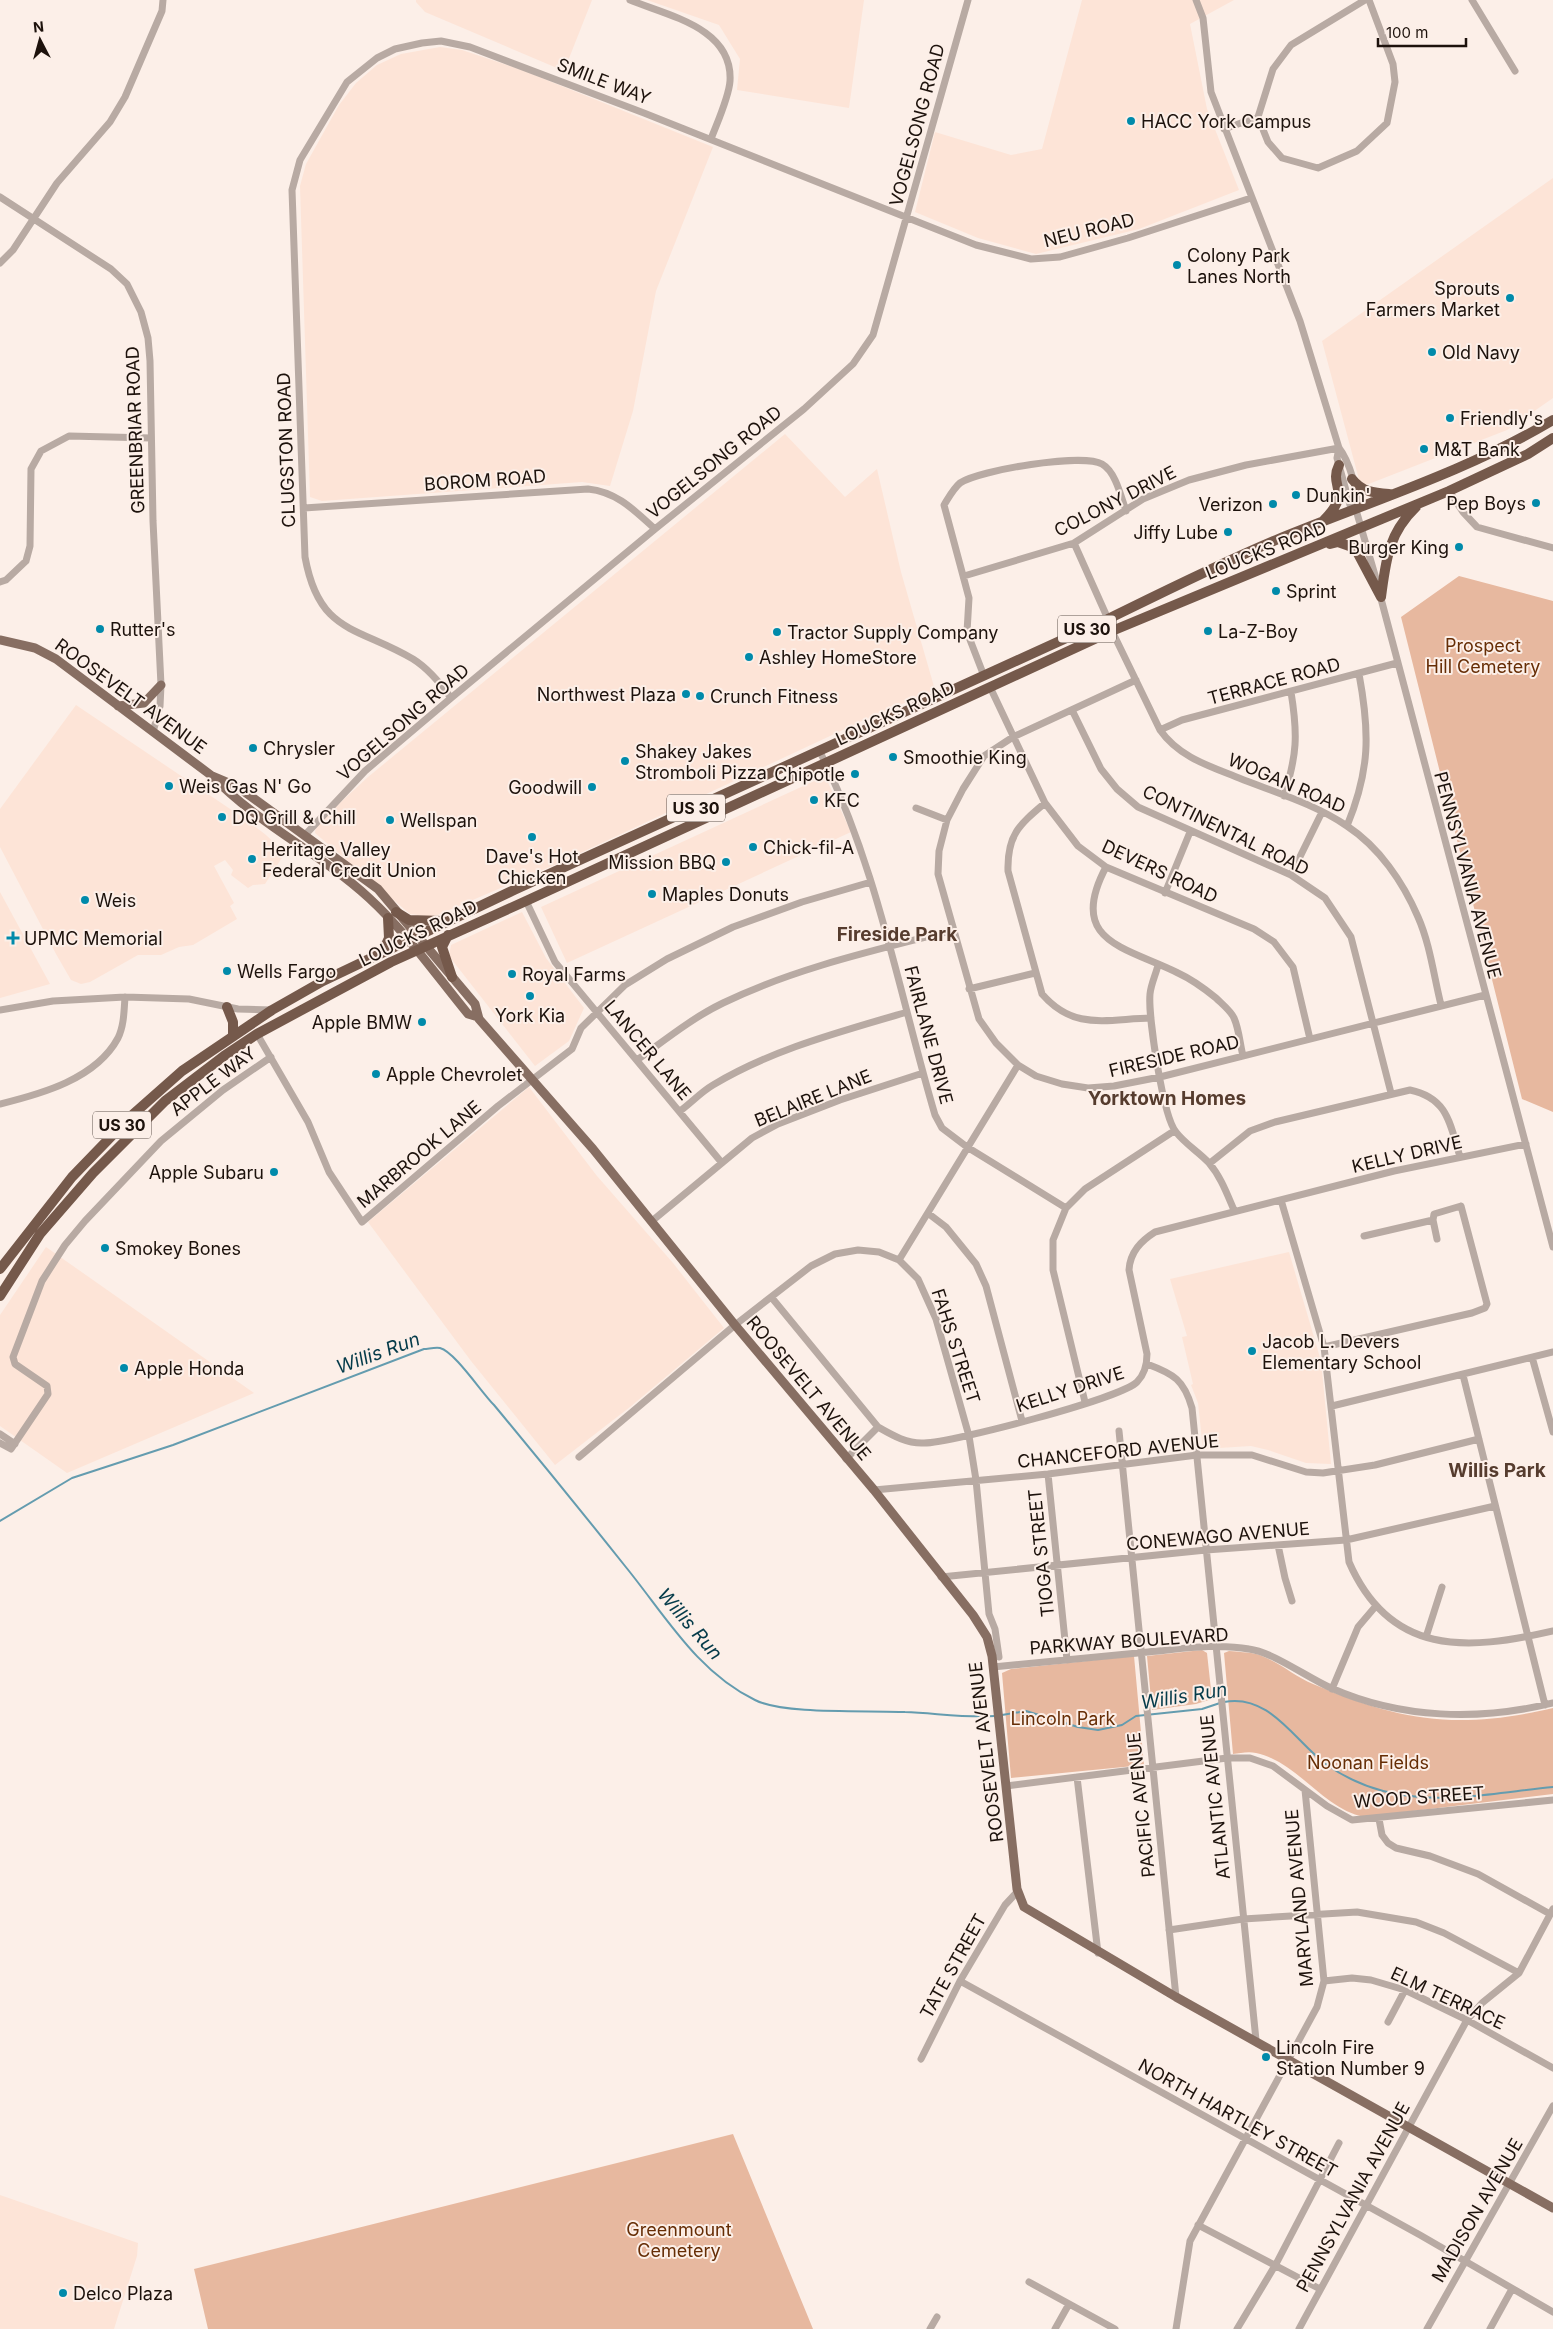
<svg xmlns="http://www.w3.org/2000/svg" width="1553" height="2329" viewBox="0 0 1553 2329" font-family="Inter,sans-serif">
  <rect width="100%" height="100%" fill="#fcefe8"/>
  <path fill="#fde4d7" d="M 416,0 L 592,0 L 564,71 L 425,12 L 416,2 Z
    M 647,0 L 864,0 L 849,108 L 737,90 L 740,59 L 719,25 Z
    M 1082,0 L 1234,0 L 1190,24 L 1207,109 L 1239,190 L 1139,229 L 1036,254 L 978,238 L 915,212 L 935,132 L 1011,155 L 1042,149 Z
    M 440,47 L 462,50 L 522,70 L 713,147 L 656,291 L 633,411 L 610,486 L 582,482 L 322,501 L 310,497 L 300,186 L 306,164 L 339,105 L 356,83 L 377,65 L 401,54 Z
    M 1553,178 L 1553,398 L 1507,430 L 1361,487 L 1322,341 Z
    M 785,434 L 845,497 L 877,469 L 901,572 L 935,690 L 862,721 L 559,863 L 433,917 L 410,914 L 315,833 L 316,825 L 368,777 Z
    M 76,705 L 245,819 L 266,835 L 285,853 L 265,884 L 253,885 L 248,888 L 231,875 L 233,870 L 225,860 L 214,866 L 234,903 L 230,906 L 237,919 L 193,945 L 179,947 L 161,955 L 138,955 L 90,982 L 81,984 L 71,980 L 56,954 L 0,847 L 0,809 Z
    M 825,776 L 851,832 L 567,963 L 541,907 Z
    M 0,892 L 50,984 L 0,998 Z
    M 522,912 L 546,958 L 584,1008 L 569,1041 L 535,1066 L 449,956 L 451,945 Z
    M 529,1087 L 597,1176 L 673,1263 L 724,1328 L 630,1407 L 555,1465 L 471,1361 L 368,1222 Z
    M 46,1247 L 254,1393 L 67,1473 L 0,1426 L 0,1315 Z
    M 1289,1252 L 1321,1361 L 1331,1464 L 1306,1463 L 1268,1450 L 1251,1446 L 1203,1449 L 1198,1403 L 1191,1385 L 1193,1384 L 1182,1337 L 1187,1336 L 1170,1279 Z
    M 0,2195 L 138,2243 L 137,2256 L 114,2329 L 0,2329 Z"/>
  <path fill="#e7b89f" d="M 1459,576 L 1553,601 L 1553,1112 L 1522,1099 L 1401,617 Z
    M 1202,1650 L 1207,1653 L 1212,1699 L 1196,1704 L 1152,1710 L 1147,1656 Z
    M 1229,1651 C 1238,1652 1248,1652 1256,1654 C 1277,1660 1293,1676 1313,1684 C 1402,1722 1458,1730 1553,1708 L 1553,1794 L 1364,1817 C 1322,1808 1298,1762 1256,1753 C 1249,1751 1240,1753 1233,1754 L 1224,1653 Z
    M 1134,1656 L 1144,1765 L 1011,1778 L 1002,1673 L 1011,1669 Z
    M 733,2134 L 813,2329 L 208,2329 L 194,2269 Z"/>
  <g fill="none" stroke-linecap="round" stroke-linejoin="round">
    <path stroke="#649caf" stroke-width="2" d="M 0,1521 L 72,1478 L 173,1445 L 424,1349 C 428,1349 435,1347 440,1348 C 455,1352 481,1392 494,1405 C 538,1458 582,1512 625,1566 C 665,1615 697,1672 755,1700 C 784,1715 869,1710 905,1712 C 935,1713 964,1718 995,1716
      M 1224,1702 C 1270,1693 1295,1742 1327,1765 C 1399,1815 1473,1795 1553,1787
      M 1002,1715 L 1026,1711 L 1078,1727 L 1098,1730 L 1122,1725 L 1136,1716 L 1202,1709 L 1220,1703"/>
    <path stroke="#b8aaa3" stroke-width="7" d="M 630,0 C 669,16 733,28 730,81 C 729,97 717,123 711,139
      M 1196,0 L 1203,18 L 1211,92 L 1300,321 L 1339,448 C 1348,459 1361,496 1356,510 L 1377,582
      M 1365,0 L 1291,45 L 1273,69 L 1258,117 L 1268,142 L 1282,158 L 1318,168 L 1357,151 L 1387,123 L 1395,82 L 1393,64 L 1369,0
      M 1472,0 L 1515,71
      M 1224,129 L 1258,117
      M 0,197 L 111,269 L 127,284 L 141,312 L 148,338 L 150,361 L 153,521 L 161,685 L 160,706 L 153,732
      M 0,263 L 13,250 L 57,183 L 110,122 L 125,97 L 162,11 L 163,0
      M 1339,448 L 1337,458 L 1350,505 L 1356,510
      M 1449,491 L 1463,512 L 1477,527 L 1553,548
      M 304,508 L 588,489 C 617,492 634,510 655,529
      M 1074,543 L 1108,619
      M 964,576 L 1074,543 L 1143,499 L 1189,480 L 1246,465 L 1339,448
      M 0,582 L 6,580 L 26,561 L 30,546 L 31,469 L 41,451 L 69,436 L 151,438
      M 1380,595 L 1553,1247
      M 1112,631 L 1160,730 C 1179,757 1209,766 1239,778 C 1274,792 1315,804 1347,826 C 1379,847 1403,882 1418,917 C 1430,944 1434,977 1441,1005
      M 984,676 L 967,632 L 969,598 L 944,505 C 949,497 953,489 960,483 C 979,470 1083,453 1102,464 C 1116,472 1121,497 1126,511
      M 1136,680 L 1013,737 L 984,756 L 963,789 L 947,820 L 939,851 L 938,874 L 979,1019 L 996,1043 L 1018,1065 L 1036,1076 L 1062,1084 L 1088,1088 L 1114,1086 L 1160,1077 L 1485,995
      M 990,687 L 1045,803 L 1078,846 L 1106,867 L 1254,929 L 1274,942 L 1293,967 L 1310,1039
      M 451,698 C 441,684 429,669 413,659 C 357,626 319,634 305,557 L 292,190 L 300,160 L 347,82 L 377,58 L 395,49 L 422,43 L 441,41 L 470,47 L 644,113 L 976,245 L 1031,259 L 1060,257 L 1128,238 L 1251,198
      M 1072,710 L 1101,769 L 1117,789 L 1138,807 L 1291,875 L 1325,898 L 1351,937 L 1391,1093
      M 1160,730 L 1182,720 L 1397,663
      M 819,750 C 877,865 899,993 935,1115 L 942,1128 L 967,1147 L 1066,1208
      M 1284,796 C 1297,755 1298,735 1291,692
      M 1045,803 C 1019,825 1007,835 1008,871 L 1042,994 C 1074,1031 1106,1019 1151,1018
      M 916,808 L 947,820
      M 1347,826 C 1370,770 1370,733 1359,674
      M 305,835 L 365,771 L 451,698 L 655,529 L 804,409 L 853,364 L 873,335 L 968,0
      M 1106,867 C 1066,942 1126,947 1178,973 C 1191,979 1205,989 1216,998 C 1222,1004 1231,1011 1234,1018 C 1239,1029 1240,1044 1243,1056
      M 1291,875 L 1322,812
      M 1165,893 L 1190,832
      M 526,901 L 555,962 L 722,1163
      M 1158,965 C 1156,974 1151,984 1150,994 C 1148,1016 1163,1117 1176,1132 C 1185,1144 1199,1152 1209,1163 C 1221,1177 1227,1194 1234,1210
      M 969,989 L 1035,973
      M 0,1010 L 53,1001 L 125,997 L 189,999 L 238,1009 L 272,1010
      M 257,1034 L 308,1122 L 329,1172 L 362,1222 L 498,1106 L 572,1049 L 581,1028 L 625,985 L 667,959 L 733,927 L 802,902 L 871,882
      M 637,1060 C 665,1040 692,1018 723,1003 C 795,968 876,950 954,930
      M 0,1104 C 41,1094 96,1079 118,1038 C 124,1026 124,1011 125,997
      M 680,1111 C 691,1103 701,1092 713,1085 C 773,1049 840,1032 907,1012
      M 1210,1163 L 1250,1131 L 1275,1122 L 1410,1090 C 1448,1098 1450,1124 1460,1157
      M 1281,1200 L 1324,1347 L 1349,1562 C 1390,1656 1466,1651 1553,1631
      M 929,1214 L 946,1227 L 976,1264 L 986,1286 L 1022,1421
      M 652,1221 L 752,1138 L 778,1124 L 840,1100 L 923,1073
      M 1364,1236 L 1433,1220 L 1437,1239
      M 899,1260 L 1018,1065
      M 772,1298 L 878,1427 C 892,1435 907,1444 924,1443 C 951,1443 1122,1398 1137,1382 C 1144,1375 1147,1364 1147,1354 L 1129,1270 C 1130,1252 1141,1241 1155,1232 L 1394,1171 L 1526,1144
      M 1324,1347 L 1472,1313 L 1485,1308 L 1487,1304 L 1461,1206 L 1434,1214 L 1433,1220
      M 1532,1357 L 1553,1432
      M 1147,1364 C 1174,1374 1184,1380 1192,1408 L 1256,2040
      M 1463,1375 L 1545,1705
      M 1085,1402 L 1053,1270 L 1053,1240 L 1066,1208 L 1085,1189 L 1174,1131
      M 1332,1406 L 1553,1352
      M 1119,1431 L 1176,1997
      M 0,1434 L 15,1444
      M 0,1443 L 11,1449 L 48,1394 L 47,1386 L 15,1364 L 13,1357 L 42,1281 L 65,1245 L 85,1221 L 161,1141 L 223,1090 L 271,1057
      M 579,1457 L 735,1325 L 811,1266 L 835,1254 L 858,1250 L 879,1252 L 899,1260 L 918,1279 L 936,1319 L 969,1436 L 976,1480 L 989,1614 L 995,1629 L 999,1657
      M 846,1459 L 878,1427
      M 1048,1474 L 1067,1660
      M 874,1490 L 1048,1474 L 1197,1455 L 1252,1455 L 1306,1472 L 1323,1473 L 1375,1465 L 1479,1439
      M 1278,1545 L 1285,1578 L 1292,1601
      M 941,1577 L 1206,1550 L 1346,1540 L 1495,1506
      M 1426,1637 L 1442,1587
      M 993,1667 C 1045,1662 1096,1657 1148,1652 C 1181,1649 1216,1643 1249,1649 C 1273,1652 1308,1678 1331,1688 C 1401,1719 1479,1721 1553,1703
      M 1332,1689 L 1358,1627 L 1375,1607
      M 1077,1777 L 1098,1953
      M 1006,1786 L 1227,1758 L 1250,1758 L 1273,1766 L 1327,1806 L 1352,1820 L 1553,1800
      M 1379,1819 L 1382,1835 L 1388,1843 L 1396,1848 L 1430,1856 L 1478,1874 L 1550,1914
      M 1169,1930 L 1243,1919 L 1357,1912 L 1416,1922 L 1444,1933 L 1519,1973
      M 960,1981 L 1420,2235 L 1553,2312
      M 1324,1981 L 1352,1978 L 1371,1980 L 1405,1990 L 1467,2020 L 1553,2068
      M 1388,2022 L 1405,1990
      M 921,2059 L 960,1981 L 1005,1905 L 1018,1891
      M 1198,2225 L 1320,2289
      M 1029,2282 L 1115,2329
      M 930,2329 L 937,2317
      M 1055,2329 L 1069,2304
      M 1176,2329 L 1190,2241 L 1317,2007 L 1324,1981 L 1305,1790
      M 1237,2329 L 1276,2264 L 1339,2143
      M 1299,2329 L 1467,2020 L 1482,2003 L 1519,1973 L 1553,1909
      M 1427,2329 L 1553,2106
      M 1490,2329 L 1512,2289"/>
    <path stroke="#876e62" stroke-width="9" d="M 0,640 L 35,648 L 56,659 L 212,776 C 258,824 320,853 369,898 C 406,932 436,975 468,1014 L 478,1017
      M 118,706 L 144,703 L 161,685
      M 212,776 L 238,787 L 378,889 L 475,1004 L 479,1019 L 593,1149 L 735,1325 L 874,1490 L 973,1615 L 987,1637 L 992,1656 L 1017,1889 L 1024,1907 L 1176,1997 L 1553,2208"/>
    <path stroke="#75594b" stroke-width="10" d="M 1352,479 C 1362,492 1374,493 1389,494
      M 1324,520 C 1353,491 1328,487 1339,465
      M 1330,544 L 1338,542 L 1355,548 L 1381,597
      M 1381,597 C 1386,560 1388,534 1416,507
      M 396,912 L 409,920 L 443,921
      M 448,935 L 442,947 L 452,977
      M 382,953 L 389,938 L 388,918
      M 227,1007 L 233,1022 L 233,1035
      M 0,1269 L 72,1177 L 130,1117 L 182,1071 L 272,1010 L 323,981 L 514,890 L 1108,619 C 1163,592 1219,564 1276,540 C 1368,502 1466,472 1553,420
      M 0,1296 L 40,1234 L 93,1173 L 165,1101 L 224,1056 L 257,1034 L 391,962 L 526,901 L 1112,631 L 1449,491 L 1528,454 L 1553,438"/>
  </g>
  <g fill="#008aaa" stroke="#fcefe8" stroke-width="2">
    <circle cx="1131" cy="121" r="5"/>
    <circle cx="1177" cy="265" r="5"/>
    <circle cx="1510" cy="298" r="5"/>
    <circle cx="1432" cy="352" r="5"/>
    <circle cx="1450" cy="418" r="5"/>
    <circle cx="1424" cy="449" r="5"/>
    <circle cx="1296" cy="495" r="5"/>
    <circle cx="1536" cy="503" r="5"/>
    <circle cx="1273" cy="504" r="5"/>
    <circle cx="1228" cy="532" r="5"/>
    <circle cx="1459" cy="547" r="5"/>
    <circle cx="1276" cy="591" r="5"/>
    <circle cx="100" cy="629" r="5"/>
    <circle cx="1208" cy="631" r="5"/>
    <circle cx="777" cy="632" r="5"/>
    <circle cx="749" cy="657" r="5"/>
    <circle cx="686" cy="694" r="5"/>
    <circle cx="700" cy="696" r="5"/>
    <circle cx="253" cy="748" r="5"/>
    <circle cx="893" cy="757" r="5"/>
    <circle cx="625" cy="761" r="5"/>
    <circle cx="855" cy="774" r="5"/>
    <circle cx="169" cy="786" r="5"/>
    <circle cx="592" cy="787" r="5"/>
    <circle cx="814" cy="800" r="5"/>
    <circle cx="222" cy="817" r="5"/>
    <circle cx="390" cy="820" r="5"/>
    <circle cx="532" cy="837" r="5"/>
    <circle cx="753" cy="847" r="5"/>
    <circle cx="252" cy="859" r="5"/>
    <circle cx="726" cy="862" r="5"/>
    <circle cx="652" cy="894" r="5"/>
    <circle cx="85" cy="900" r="5"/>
    <path d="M10.5 930.5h5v5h5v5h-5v5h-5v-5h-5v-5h5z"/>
    <circle cx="227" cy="971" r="5"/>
    <circle cx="512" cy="974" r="5"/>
    <circle cx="530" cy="996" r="5"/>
    <circle cx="422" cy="1022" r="5"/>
    <circle cx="376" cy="1074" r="5"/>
    <circle cx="274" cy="1172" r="5"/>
    <circle cx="105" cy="1248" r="5"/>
    <circle cx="1252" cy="1351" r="5"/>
    <circle cx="124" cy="1368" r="5"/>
    <circle cx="1266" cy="2057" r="5"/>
    <circle cx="63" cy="2293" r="5"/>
  </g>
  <g text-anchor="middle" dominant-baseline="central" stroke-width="4" stroke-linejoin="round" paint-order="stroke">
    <g fill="#fcefe8" stroke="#60544e" stroke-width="1">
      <rect x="1058" y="615.5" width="58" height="27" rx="4"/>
      <rect x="667" y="794.5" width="58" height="27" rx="4"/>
      <rect x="93" y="1111.5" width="58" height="27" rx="4"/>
    </g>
    <g font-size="16" font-weight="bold" fill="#1d120c">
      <text x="1087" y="629">US 30</text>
      <text x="696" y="808">US 30</text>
      <text x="122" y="1125">US 30</text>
    </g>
    <g font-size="18" fill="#1d120c" stroke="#fcefe8">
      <text transform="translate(604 81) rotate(21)">SMILE WAY</text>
      <text transform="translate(917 125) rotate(-75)">VOGELSONG ROAD</text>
      <text transform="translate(1089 230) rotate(-14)">NEU ROAD</text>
      <text transform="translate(135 430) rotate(-92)">GREENBRIAR ROAD</text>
      <text transform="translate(286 450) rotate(-92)">CLUGSTON ROAD</text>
      <text transform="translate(714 462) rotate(-39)">VOGELSONG ROAD</text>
      <text transform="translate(485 480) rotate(-4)">BOROM ROAD</text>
      <text transform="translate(1115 501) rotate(-27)">COLONY DRIVE</text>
      <text transform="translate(1266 550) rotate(-22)">LOUCKS ROAD</text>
      <text transform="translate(1274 681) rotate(-15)">TERRACE ROAD</text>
      <text transform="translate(131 696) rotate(36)">ROOSEVELT AVENUE</text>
      <text transform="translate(895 713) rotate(-25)">LOUCKS ROAD</text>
      <text transform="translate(403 722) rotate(-41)">VOGELSONG ROAD</text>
      <text transform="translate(1287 783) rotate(23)">WOGAN ROAD</text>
      <text transform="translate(1226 830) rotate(26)">CONTINENTAL ROAD</text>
      <text transform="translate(1160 871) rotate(25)">DEVERS ROAD</text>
      <text transform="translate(1468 875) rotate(75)">PENNSYLVANIA AVENUE</text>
      <text transform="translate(418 933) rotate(-26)">LOUCKS ROAD</text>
      <text transform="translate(929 1035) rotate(75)">FAIRLANE DRIVE</text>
      <text transform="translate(648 1050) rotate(50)">LANCER LANE</text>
      <text transform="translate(1174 1056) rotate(-13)">FIRESIDE ROAD</text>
      <text transform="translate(213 1081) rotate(-37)">APPLE WAY</text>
      <text transform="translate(813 1098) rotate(-22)">BELAIRE LANE</text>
      <text transform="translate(419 1154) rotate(-40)">MARBROOK LANE</text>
      <text transform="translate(1407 1154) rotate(-13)">KELLY DRIVE</text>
      <text transform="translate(956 1346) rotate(72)">FAHS STREET</text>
      <text transform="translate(809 1388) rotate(50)">ROOSEVELT AVENUE</text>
      <text transform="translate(1070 1389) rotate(-18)">KELLY DRIVE</text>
      <text transform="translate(1118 1451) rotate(-6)">CHANCEFORD AVENUE</text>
      <text transform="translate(1218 1536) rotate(-5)">CONEWAGO AVENUE</text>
      <text transform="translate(1041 1553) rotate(-96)">TIOGA STREET</text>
      <text transform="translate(1129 1641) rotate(-4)">PARKWAY BOULEVARD</text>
      <text transform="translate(986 1752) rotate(-97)">ROOSEVELT AVENUE</text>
      <text transform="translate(1215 1797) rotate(-96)">ATLANTIC AVENUE</text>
      <text transform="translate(1419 1797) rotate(-4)">WOOD STREET</text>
      <text transform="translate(1141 1805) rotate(-96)">PACIFIC AVENUE</text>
      <text transform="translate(1299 1898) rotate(-95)">MARYLAND AVENUE</text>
      <text transform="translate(953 1966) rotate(-61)">TATE STREET</text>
      <text transform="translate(1448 1998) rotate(25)">ELM TERRACE</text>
      <text transform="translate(1238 2118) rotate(29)">NORTH HARTLEY STREET</text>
      <text transform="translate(1353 2197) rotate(-61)">PENNSYLVANIA AVENUE</text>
      <text transform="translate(1477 2210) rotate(-60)">MADISON AVENUE</text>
    </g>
    <g font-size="18" fill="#1d120c" stroke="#fcefe8" text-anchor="start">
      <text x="1141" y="121">HACC York Campus</text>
      <text x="1187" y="255">Colony Park<tspan x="1187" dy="21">Lanes North</tspan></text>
      <text x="1500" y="288" text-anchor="end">Sprouts<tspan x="1500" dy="21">Farmers Market</tspan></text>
      <text x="1442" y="352">Old Navy</text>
      <text x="1460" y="418">Friendly's</text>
      <text x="1434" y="449">M&amp;T Bank</text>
      <text x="1306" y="495">Dunkin'</text>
      <text x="1526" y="503" text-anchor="end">Pep Boys</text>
      <text x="1263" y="504" text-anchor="end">Verizon</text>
      <text x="1218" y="532" text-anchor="end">Jiffy Lube</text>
      <text x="1449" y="547" text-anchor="end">Burger King</text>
      <text x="1286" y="591">Sprint</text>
      <text x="110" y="629">Rutter's</text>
      <text x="1218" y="631">La-Z-Boy</text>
      <text x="787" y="632">Tractor Supply Company</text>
      <text x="759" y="657">Ashley HomeStore</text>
      <text x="676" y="694" text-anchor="end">Northwest Plaza</text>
      <text x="710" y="696">Crunch Fitness</text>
      <text x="263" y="748">Chrysler</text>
      <text x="635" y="751">Shakey Jakes<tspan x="635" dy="21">Stromboli Pizza</tspan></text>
      <text x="903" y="757">Smoothie King</text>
      <text x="845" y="774" text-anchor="end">Chipotle</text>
      <text x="179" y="786">Weis Gas N' Go</text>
      <text x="582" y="787" text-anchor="end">Goodwill</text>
      <text x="824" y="800">KFC</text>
      <text x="232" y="817">DQ Grill &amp; Chill</text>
      <text x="400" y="820">Wellspan</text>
      <text x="763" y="847">Chick-fil-A</text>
      <text x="262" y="849">Heritage Valley<tspan x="262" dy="21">Federal Credit Union</tspan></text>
      <text x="532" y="856" text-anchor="middle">Dave's Hot<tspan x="532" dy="21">Chicken</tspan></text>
      <text x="716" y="862" text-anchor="end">Mission BBQ</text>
      <text x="662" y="894">Maples Donuts</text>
      <text x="95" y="900">Weis</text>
      <text x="24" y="938">UPMC Memorial</text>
      <text x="237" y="971">Wells Fargo</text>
      <text x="522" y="974">Royal Farms</text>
      <text x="530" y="1015" text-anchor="middle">York Kia</text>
      <text x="412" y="1022" text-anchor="end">Apple BMW</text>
      <text x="386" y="1074">Apple Chevrolet</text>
      <text x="264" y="1172" text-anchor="end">Apple Subaru</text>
      <text x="115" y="1248">Smokey Bones</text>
      <text x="1262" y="1341">Jacob L. Devers<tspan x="1262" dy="21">Elementary School</tspan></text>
      <text x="134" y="1368">Apple Honda</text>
      <text x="1276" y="2047">Lincoln Fire<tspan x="1276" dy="21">Station Number 9</tspan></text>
      <text x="73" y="2293">Delco Plaza</text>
    </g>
    <g font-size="18" fill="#662d05" stroke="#fcefe8">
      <text x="1483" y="645">Prospect<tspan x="1483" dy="21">Hill Cemetery</tspan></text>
      <text x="1063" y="1718">Lincoln Park</text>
      <text x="1368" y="1762">Noonan Fields</text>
      <text x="679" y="2229">Greenmount<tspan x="679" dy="21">Cemetery</tspan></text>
    </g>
    <g font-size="19" font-weight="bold" fill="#563c2e" stroke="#fcefe8">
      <text x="897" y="934">Fireside Park</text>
      <text x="1167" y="1098">Yorktown Homes</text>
      <text x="1497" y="1470">Willis Park</text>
    </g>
    <g font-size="19" font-style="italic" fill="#053b4a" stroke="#fcefe8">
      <text transform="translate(378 1353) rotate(-20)">Willis Run</text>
      <text transform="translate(690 1624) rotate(49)">Willis Run</text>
      <text transform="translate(1184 1696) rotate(-9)">Willis Run</text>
    </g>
  </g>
  <g transform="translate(40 40) rotate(354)" stroke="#fcefe8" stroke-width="4" paint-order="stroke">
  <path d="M0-4L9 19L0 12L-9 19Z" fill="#1d120c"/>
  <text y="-8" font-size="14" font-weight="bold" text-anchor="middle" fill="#1d120c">N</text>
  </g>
  <path d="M1378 38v8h88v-8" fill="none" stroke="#1d120c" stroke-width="2.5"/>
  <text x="1386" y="38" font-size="15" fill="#1d120c" stroke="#fcefe8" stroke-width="4" paint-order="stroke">100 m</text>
</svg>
